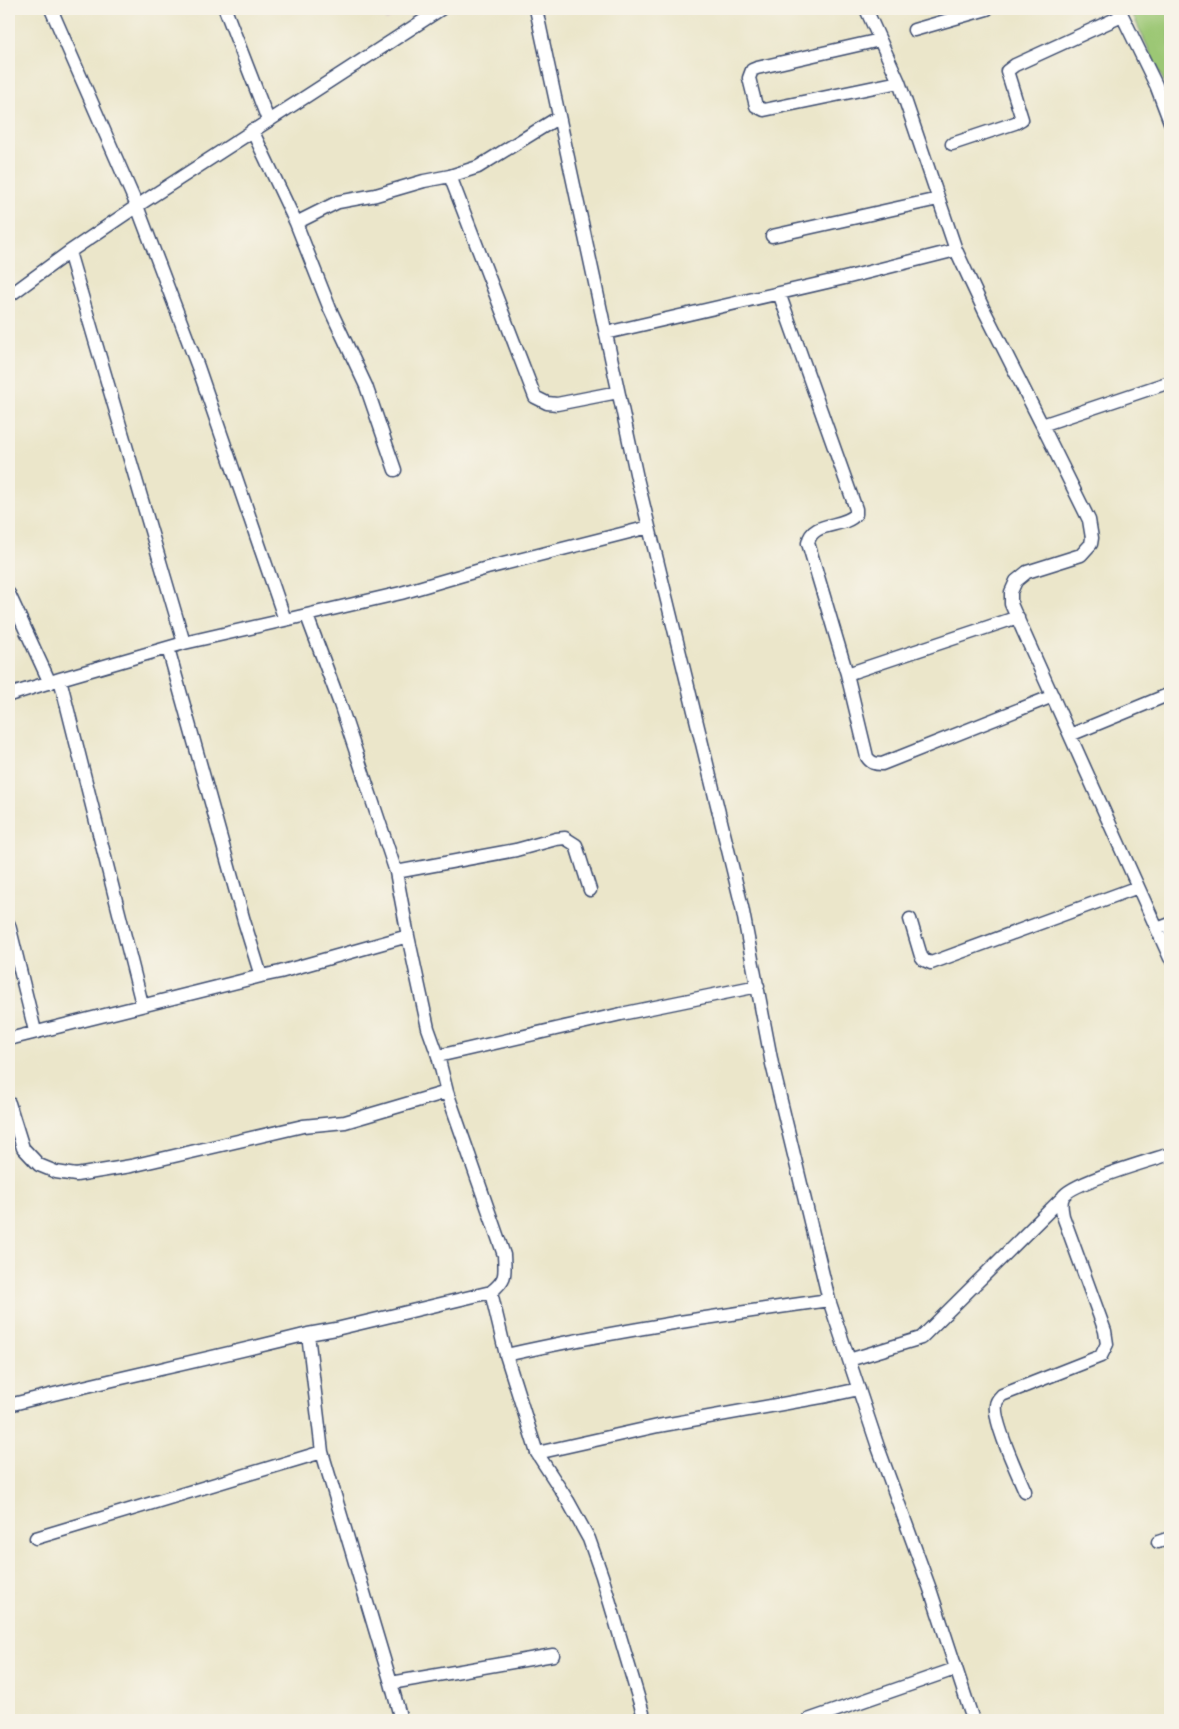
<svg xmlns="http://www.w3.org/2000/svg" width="1179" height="1729" viewBox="0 0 1179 1729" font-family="'IM FELL Double Pica',serif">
  <rect width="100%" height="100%" fill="#f7f3e8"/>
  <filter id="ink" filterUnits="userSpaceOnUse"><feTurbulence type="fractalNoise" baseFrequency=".02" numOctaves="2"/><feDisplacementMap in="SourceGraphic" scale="10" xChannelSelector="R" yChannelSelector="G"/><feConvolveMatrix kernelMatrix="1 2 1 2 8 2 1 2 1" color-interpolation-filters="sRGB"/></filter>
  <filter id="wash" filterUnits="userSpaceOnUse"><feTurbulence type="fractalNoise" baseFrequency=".0096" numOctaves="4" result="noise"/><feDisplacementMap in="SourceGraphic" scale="20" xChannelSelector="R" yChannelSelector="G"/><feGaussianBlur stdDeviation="1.12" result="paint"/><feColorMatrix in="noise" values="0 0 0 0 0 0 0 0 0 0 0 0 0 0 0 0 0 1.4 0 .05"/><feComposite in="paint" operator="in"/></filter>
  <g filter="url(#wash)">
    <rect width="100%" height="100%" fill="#ebe6ca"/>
    <path fill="#d1bdca" d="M 382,9 L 406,9 L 386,21 Z"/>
    <path fill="#9cc774" stroke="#5c7b69" d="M 1130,9 L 1170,9 L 1170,95 Z"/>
  </g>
  <g filter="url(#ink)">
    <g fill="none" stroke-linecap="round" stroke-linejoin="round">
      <g stroke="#3a4a6e" stroke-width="15">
        <path id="minor" d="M 225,9 L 268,120
          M 441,9 L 137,206 L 198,367 L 285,620 L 401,593 L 487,568 L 649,527
          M 536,9 L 637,478 L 742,907 L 772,1064 L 829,1300 L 878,1447 L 930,1589 L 973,1720
          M 866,9 L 899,82 L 956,250 L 984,310 L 1042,425 L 1170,382
          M 1119,9 L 1156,85 L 1170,122
          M 914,30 L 987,9
          M 880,40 L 757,68 L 752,70 L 749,78 L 756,106 L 764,110 L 899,82
          M 252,130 L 296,223 L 330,309 L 366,386 L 395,470
          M 952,144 L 1015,123 L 1022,119 L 1007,71 L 1015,65 L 1122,16
          M 450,176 L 535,397 L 547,403 L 557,404 L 618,392
          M 296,223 L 338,202 L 376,195 L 424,181 L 450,176 L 478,167 L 559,117
          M 772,236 L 938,199
          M 69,252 L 184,643
          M 779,293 L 856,509 L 856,514 C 844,529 812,520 808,543 L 847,674 L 867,757 C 871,763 875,764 882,764 L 1053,696
          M 9,296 L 69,252 L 137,206 L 51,9
          M 606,333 L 849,277 L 956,250
          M 1042,425 L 1089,520 L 1092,538 L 1091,544 L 1081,555 L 1027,572 L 1016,581 L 1011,592 L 1011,604 L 1170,958
          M 9,594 L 50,683
          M 307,616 L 340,704 L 396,872 L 408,936
          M 168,648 L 244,921 L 261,976 L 280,972 L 408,936 L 428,1028 L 438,1056 L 621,1014 L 758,986
          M 847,674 L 1018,617
          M 60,679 L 142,1004
          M 9,695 L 60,679 L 184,643 L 285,620
          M 1070,735 L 1170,694
          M 396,872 L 516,850 L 556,839 L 565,838 L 576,845 L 590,890
          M 910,919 L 921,956 L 924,960 L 931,963 L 1138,887
          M 9,925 L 35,1031
          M 1157,929 L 1170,924
          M 9,1039 L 261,976
          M 9,1103 L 23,1148 L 39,1165 L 56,1172 L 76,1175 L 131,1166 L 303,1126 L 345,1122 L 447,1092
          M 491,1292 L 506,1355
          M 829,1300 C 721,1315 613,1331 506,1355 L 537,1453 L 658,1426 L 827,1396 L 859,1389
          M 849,1360 L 921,1338 L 1063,1197
          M 9,1405 C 108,1380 209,1359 308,1334
          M 537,1453 L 568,1501 L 589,1539 L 602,1576 L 645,1720
          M 1025,1491 C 1017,1472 993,1422 996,1405 C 996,1401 999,1398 1002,1395 L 1101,1356 L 1107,1344 L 1105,1331 L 1063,1216 C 1062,1210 1060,1203 1063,1197 C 1070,1183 1152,1160 1170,1154
          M 36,1538 L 322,1452
          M 1158,1542 L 1170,1538
          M 391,1683 L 553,1655
          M 401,1720 L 391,1683 L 322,1452 L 308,1334 L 336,1329 L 491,1292 C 507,1279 505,1275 504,1255 L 447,1092 L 438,1056
          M 808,1720 L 955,1669"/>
      </g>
      <use href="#minor" stroke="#fff" stroke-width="12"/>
    </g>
  </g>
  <rect width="1179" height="1729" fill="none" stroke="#f7f3e8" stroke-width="30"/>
</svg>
